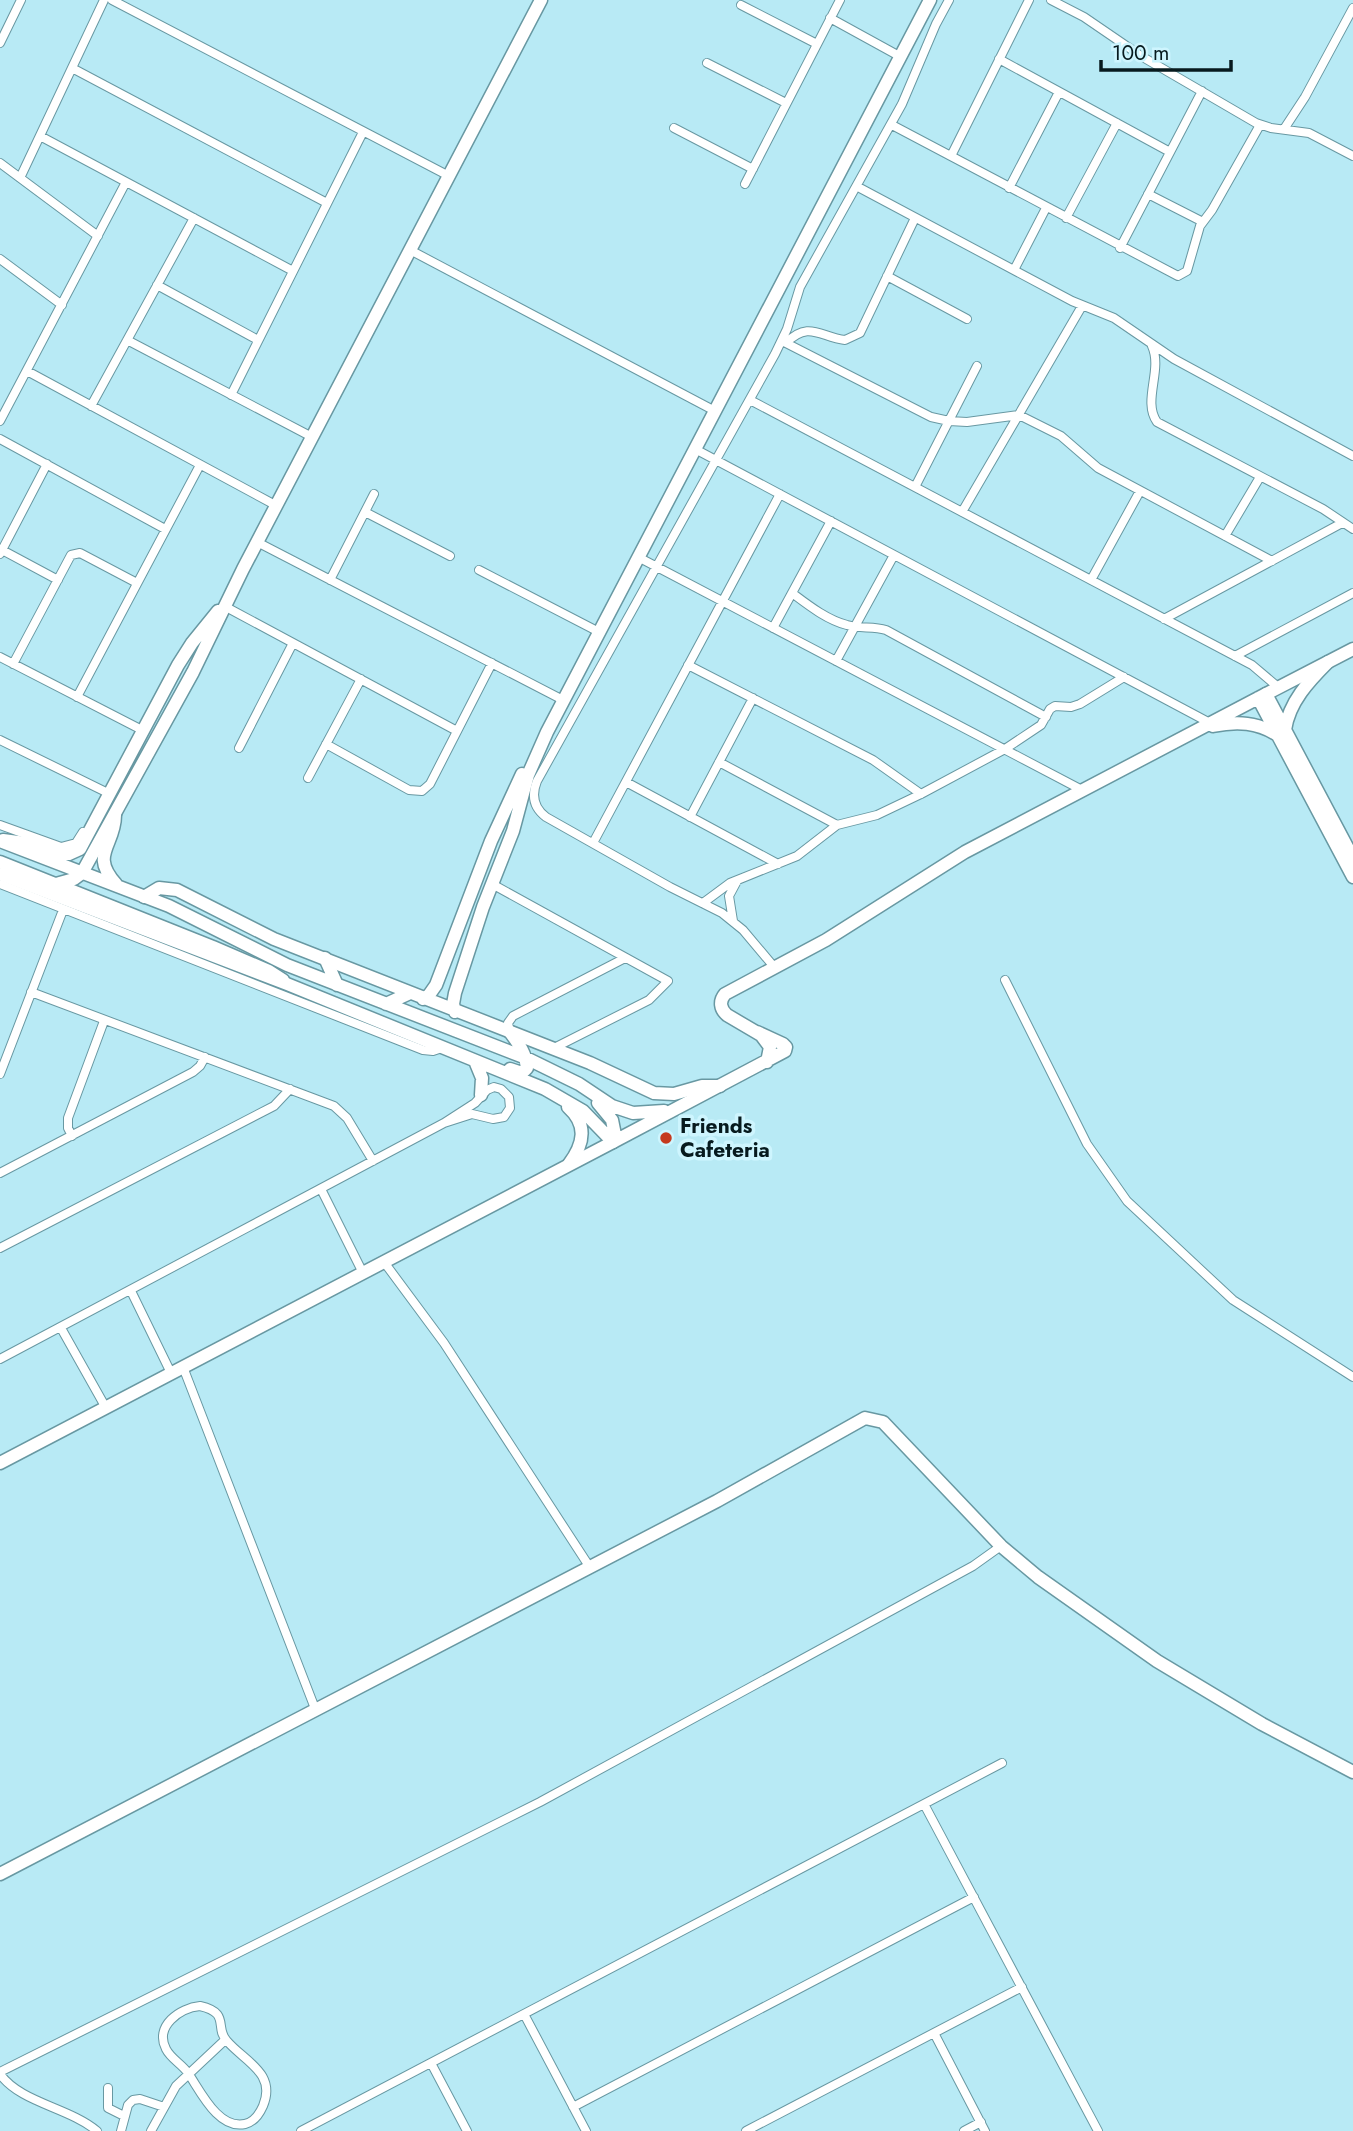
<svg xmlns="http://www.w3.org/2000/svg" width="1353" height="2131" viewBox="0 0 1353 2131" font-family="Jost,sans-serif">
  <rect width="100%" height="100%" fill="#b8eaf5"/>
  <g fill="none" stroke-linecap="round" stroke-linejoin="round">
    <g stroke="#6898a2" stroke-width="10">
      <path id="street" d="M 112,0 L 449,176
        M 1051,0 L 1084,17 L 1141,56 L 1256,123 L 1271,128 L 1309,133 L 1353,156
        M 741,5 L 817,44
        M 830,18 L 901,57
        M 0,43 L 21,0
        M 999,59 L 1170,152
        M 707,63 L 786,103
        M 72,68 L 327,203
        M 892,125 L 1178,276 L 1187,271 L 1200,226 L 1212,210 L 1260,125
        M 674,128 L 753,169
        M 1284,129 L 1305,97 L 1353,8
        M 40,136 L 293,271
        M 951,156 L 1029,0
        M 0,163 L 98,236
        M 20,178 L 104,0
        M 745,184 L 840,0
        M 858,187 L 1072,301 L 1114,318 L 1174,359 L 1353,456
        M 1009,188 L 1059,92
        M 1148,194 L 1203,222
        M 1066,218 L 1117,123
        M 1120,248 L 1202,91
        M 410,250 L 715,411
        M 0,259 L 62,305
        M 1014,270 L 1046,208
        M 887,276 L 967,319
        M 157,285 L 258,340
        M 127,340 L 312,437
        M 782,341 L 931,417 L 949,421 L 967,422 L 1019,415 L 1061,436 L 1098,468 L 1272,561
        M 786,343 C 809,320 820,337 845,340 L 860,333 L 915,218
        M 1152,346 C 1163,370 1142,401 1157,422 L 1323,509 L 1353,529
        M 27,371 L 277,506
        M 231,395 L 363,132
        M 750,400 L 1252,665 L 1278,687
        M 91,406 L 194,218
        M 0,421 L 126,182
        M 0,439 L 165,529
        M 695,449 L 1210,723
        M 915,487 L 977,366
        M 365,512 L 450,556
        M 962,512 L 1082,306
        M 1225,536 L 1260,477
        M 257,542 L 563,700
        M 2,550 L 58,580
        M 0,554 L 47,464
        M 638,557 L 1082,790
        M 479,570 L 599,632
        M 330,580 L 374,494
        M 1091,580 L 1140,491
        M 792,593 C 808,605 827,620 847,625 C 860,629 873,626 886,630 L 1046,717
        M 226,607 L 457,731
        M 1164,619 L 1342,523
        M 773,628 L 831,521
        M 1235,656 L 1353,593
        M 0,657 L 142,730
        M 836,661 L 894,555
        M 13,664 L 71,555 L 80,553 L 137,583
        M 688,665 L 873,760 L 921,794
        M 77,697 L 200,465
        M 0,740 L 110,794
        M 326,744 L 409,790 L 422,791 L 430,784 L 492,663
        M 239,748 L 293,643
        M 719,762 L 837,825
        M 308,778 L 361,679
        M 626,782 L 778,864
        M 690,817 L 753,698
        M 0,825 L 61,847 L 76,843 L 83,832
        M 593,843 L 780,494
        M 0,884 L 423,1050 L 433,1051 L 442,1048
        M 492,884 L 668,981 L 649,1000 L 554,1048
        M 703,903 L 730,883 L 797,856 L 837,825 L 877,815 L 921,794 L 1005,749 L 1041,725 L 1050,709 L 1055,706 L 1071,707 L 1080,704 L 1124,677
        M 733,921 L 729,896 L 737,881
        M 775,968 L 743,930 L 722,913 L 670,887 L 546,817 C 534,808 531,796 537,781 L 775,354 L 787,329 L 800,287 L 902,104 L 936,24 L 949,0
        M 1005,980 L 1087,1144 L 1127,1201 L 1233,1300 L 1353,1377
        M 31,992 L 334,1106 L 347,1118 L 373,1161
        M 510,1032 L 508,1023 L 513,1016 L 625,958
        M 0,1074 L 63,910
        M 494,1087 L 501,1089 L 509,1097 L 510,1108 L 504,1117 L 493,1119 L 472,1114 L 444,1123 L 475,1103 L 487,1090 Z
        M 72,1136 L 68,1128 L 68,1118 L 104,1021
        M 0,1173 L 193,1072 L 200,1066 L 205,1057
        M 321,1189 L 363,1273
        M 0,1248 L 274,1106 L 290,1089
        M 384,1262 L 444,1343 L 589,1566
        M 131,1291 L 171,1373
        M 61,1328 L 106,1408
        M 0,1359 L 444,1123
        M 183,1367 L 316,1711
        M 924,1804 L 1098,2131
        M 200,2006 C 231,2013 214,2028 227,2041 C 244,2061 277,2073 263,2106 C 259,2115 254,2122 245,2124 C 218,2130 200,2090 188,2073 C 182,2064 171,2059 166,2049 C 154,2026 180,2008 200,2006 Z
        M 524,2014 L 586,2131
        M 934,2033 L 985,2131
        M 431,2063 L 467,2131
        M 0,2072 L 540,1802 L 973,1566 L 1001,1546
        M 0,2074 C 21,2103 68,2107 97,2131
        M 108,2088 L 108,2108 L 124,2116
        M 573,2107 L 974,1897
        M 121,2131 L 128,2105 L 133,2100 L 140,2099 L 164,2107
        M 151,2131 L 176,2086 L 225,2040
        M 301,2131 L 1002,1763
        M 746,2131 L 1022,1987
        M 964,2131 L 981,2122"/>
    </g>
    <g stroke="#6898a2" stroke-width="15">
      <path id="secondary" d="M 1266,694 L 1353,649
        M 3,840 L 25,843 L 60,854 L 69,854 L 80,849 L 178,665 L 192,643 L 218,611
        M 0,862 L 213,947 L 269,971 L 283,980
        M 56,884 L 74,879 L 82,873 L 193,672 L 243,569 L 541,0
        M 144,897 L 159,888 L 177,890 L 274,939 L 590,1063 L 654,1093 L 674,1094 L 702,1086 L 720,1086
        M 423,999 L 429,995 L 436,985 L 491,841 L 522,774
        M 455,1012 L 453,1004 L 455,993 L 483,907 L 513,831 L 528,775 L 547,732 L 930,0
        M 0,1463 L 613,1142
        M 0,1874 L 717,1501 L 865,1418 L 883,1422 L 1001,1546 L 1038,1577 L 1157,1661 L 1262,1724 L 1353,1772"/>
    </g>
    <g stroke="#6898a2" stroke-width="15">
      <path id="primary" d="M 1258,698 L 1353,877
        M 1213,726 C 1237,721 1258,722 1279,736
        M 1285,730 C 1289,702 1309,681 1328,662
        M 115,815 C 115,846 89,854 116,884
        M 0,841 L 169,906 L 287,965 L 526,1058 L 579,1084 L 612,1106 L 633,1113 L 664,1111
        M 0,874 L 287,984 L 545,1089 L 583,1111 L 613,1142 L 785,1051 L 786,1047 L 783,1044 L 757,1032
        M 325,958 L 337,985
        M 386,1004 L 410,993
        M 510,1032 C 518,1043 526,1053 527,1068 L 522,1073 L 510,1069
        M 475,1061 L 482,1078 L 481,1095
        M 767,1062 L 770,1047 L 761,1035 L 727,1015 C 720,1009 719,1001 725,994 L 826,940 L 965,852 L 1266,694 L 1353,858
        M 598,1103 L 612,1120 L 616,1140
        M 568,1107 C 588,1125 584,1144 569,1164"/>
    </g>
    <use href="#street" stroke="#fff" stroke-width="8"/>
    <use href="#secondary" stroke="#fff" stroke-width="12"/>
    <use href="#primary" stroke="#fff" stroke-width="12"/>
  </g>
  <circle fill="#c53a1e" stroke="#cef5fe" stroke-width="2.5" cx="666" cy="1138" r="7"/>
  <g text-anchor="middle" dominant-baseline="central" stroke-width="7" stroke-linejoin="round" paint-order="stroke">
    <g font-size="21" font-weight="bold" fill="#071a1e" stroke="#cef5fe" text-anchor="start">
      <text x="680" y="1126">Friends<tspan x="680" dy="24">Cafeteria</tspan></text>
    </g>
  </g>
  <path d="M1101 60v10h130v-10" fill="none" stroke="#071a1e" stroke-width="3.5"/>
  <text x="1112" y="60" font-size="21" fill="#071a1e" stroke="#cef5fe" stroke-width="5" paint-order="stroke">100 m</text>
</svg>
